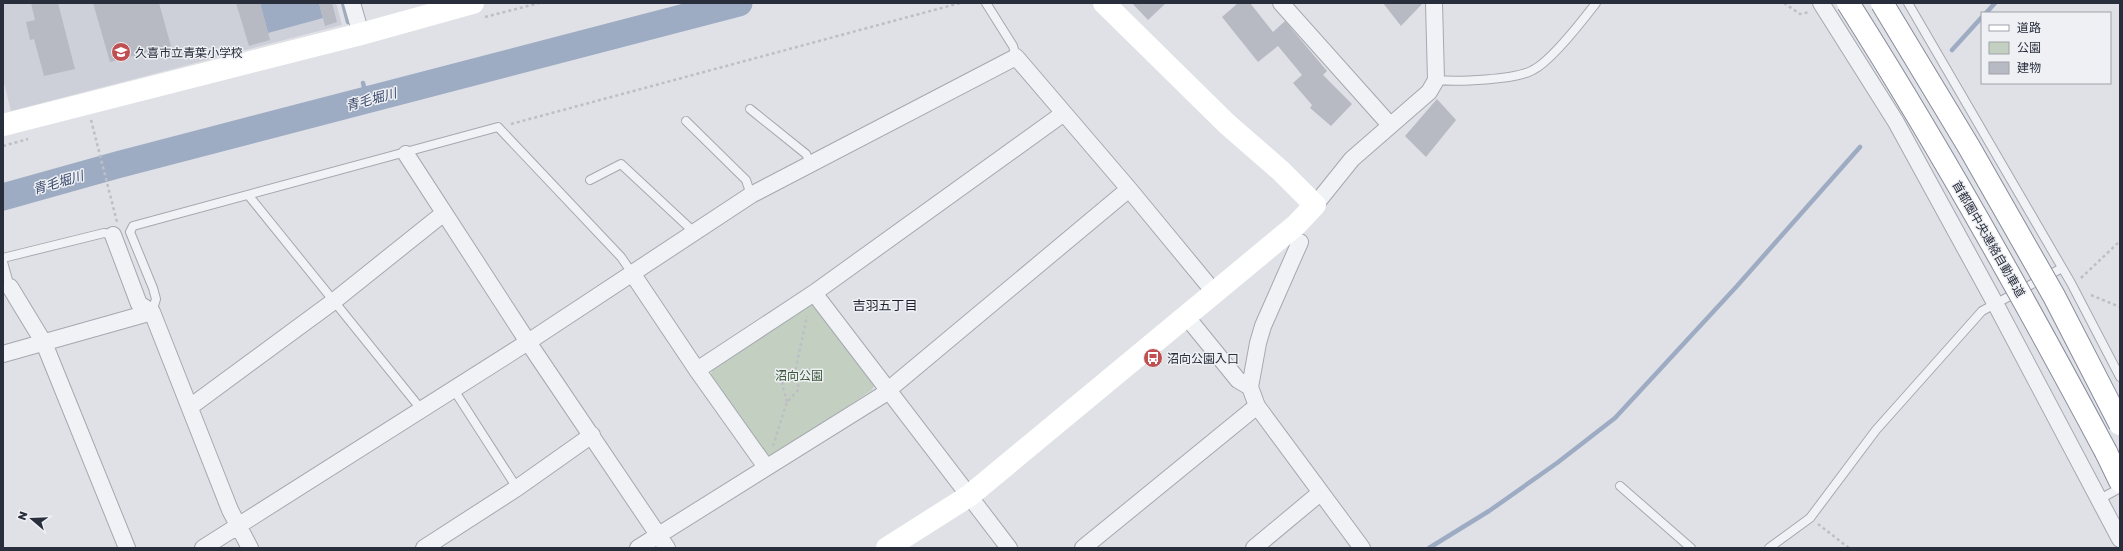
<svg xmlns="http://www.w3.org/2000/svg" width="2123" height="551" viewBox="0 0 2123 551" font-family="'Golos Text','Noto Sans JP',sans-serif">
  <rect width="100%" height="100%" fill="#dfe1e6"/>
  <path fill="#cdd0d8" d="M 3,3 L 336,3 L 342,25 L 11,111 L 3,79 Z"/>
  <path fill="#c3d0c1" d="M 809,304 L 815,306 L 876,382 L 872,390 L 773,456 L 765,454 L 711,375 L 712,369 Z"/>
  <path fill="#9dabc3" d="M 260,3 L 319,3 L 323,18 L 268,33 Z"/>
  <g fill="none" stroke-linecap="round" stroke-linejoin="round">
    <path stroke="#9dabc3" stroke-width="4.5" d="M 343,3 L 348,22
      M 1986,13 L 1995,3
      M 1952,50 L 1982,17
      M 363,83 L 367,100
      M 1429,548 L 1489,511 L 1557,463 L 1615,418 L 1737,286 L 1860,147"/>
    <path stroke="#9dabc3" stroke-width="27" d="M 3,197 L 117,165 L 739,3"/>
  </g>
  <path fill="#b7bac3" d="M 31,3 L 58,3 L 75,69 L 44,76 L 34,39 L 30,40 L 26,22 L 35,20 Z
    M 93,3 L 159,3 L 171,46 L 110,62 Z
    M 236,3 L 260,3 L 270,40 L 249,46 Z
    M 319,3 L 332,3 L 337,22 L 325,26 Z
    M 1132,3 L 1166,3 L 1148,20 Z
    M 1238,3 L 1250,3 L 1273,32 L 1285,21 L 1327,71 L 1323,75 L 1352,104 L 1331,126 L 1310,108 L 1312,105 L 1293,83 L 1302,75 L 1278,46 L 1258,62 L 1222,17 Z
    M 1383,3 L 1423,3 L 1401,26 Z
    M 1437,99 L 1456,120 L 1426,157 L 1405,136 Z"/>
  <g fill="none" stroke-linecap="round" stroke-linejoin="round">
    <g stroke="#a5a8b0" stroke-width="10">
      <path id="lane" d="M 986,3 L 1013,46 L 1016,57
        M 1908,3 L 2071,283 L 2120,377
        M 1436,80 C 1457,82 1516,80 1533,70 C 1551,61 1583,20 1596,3
        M 750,109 L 806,154 L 811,164
        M 686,121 L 746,180 L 751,195
        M 590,180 L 621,164 L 694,232
        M 249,196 L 421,409
        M 3,258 L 104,233 L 113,235
        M 3,262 L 10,287 L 8,287
        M 152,312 L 156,299 L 153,288 L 130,232 L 133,226 L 498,127 L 621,257 L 632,273
        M 454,390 L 517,488
        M 1620,486 L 1691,548
        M 2100,499 L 2120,488
        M 1769,548 L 1810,518 L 1876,430 L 1982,311 L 2062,268"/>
    </g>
    <g stroke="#a5a8b0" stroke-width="18">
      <path id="street" d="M 352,3 L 361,34
        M 1281,3 L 1390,125
        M 1821,3 L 1896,122 L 1995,303 L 2120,539
        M 406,154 L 528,342 L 667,548
        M 1315,205 L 1352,159 L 1429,92 L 1436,80 L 1434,3
        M 113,235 L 139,304 L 152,312 L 230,510 L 250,548
        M 1300,242 L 1263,326 L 1258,343 L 1250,387 L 1257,406 L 1362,548
        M 632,273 L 697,370 L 766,467
        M 10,287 L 44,343 L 127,548
        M 814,293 L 1009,548
        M 1186,316 L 1238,380 L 1250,387
        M 3,354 L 152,312
        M 697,370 L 814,293 L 1064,113
        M 190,407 L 334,301 L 444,213
        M 203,548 L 528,342 L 751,195 L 1016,57 L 1129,189 L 1214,292
        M 424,548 L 517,488 L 592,435
        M 638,548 L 881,396 L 1129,189
        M 1083,548 L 1257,406
        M 1254,548 L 1320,493"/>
    </g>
    <g stroke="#888d9c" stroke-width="24">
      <path id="highway" d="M 2106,452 L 2120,481"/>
    </g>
    <path stroke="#bdbfc5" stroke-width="2.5" stroke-dasharray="3 3" stroke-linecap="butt" d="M 1784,3 L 1800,14 L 1810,12
      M 485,17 L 539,3
      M 91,120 L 117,222
      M 511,124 L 960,3
      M 3,146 L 28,139
      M 2081,278 L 2120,241
      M 2091,295 L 2120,307
      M 787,402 L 782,384 L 795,372
      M 773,446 L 787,402 L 799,389 L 795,372 L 807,316
      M 1818,524 L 1849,548"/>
    <use href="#lane" stroke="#f1f2f5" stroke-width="8"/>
    <use href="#street" stroke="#f1f2f5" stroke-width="16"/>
    <path stroke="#fff" stroke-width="22" d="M 3,125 L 361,34 L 473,3
      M 887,548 L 969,496 L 1296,225 L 1315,205 L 1281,171 L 1227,124 L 1104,3"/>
    <use href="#highway" stroke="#fff" stroke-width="22"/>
    <g stroke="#888d9c" stroke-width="24" stroke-linecap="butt">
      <path id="highway-bridge" d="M 1848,3 C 1941,149 2025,300 2106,452
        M 1882,3 L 1969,147 L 2054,296 L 2120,424"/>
    </g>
    <use href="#highway-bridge" stroke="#fff" stroke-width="22"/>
  </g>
  <defs>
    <g id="school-disc" transform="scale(1)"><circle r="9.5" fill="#c04f52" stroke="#eef0f4"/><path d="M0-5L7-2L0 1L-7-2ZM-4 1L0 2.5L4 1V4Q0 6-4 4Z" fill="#fff"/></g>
    <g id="bus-disc" transform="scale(1)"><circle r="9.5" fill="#c04f52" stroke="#eef0f4"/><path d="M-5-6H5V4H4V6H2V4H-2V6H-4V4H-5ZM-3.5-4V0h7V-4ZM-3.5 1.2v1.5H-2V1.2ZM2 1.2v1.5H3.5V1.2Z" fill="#fff"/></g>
  </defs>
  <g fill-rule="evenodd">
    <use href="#school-disc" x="121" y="52"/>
    <use href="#bus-disc" x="1153" y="358"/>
  </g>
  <g text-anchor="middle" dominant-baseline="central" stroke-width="3" stroke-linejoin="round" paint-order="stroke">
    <g font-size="12" fill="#292e3c" stroke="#eef0f4" text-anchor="start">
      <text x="135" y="52">久喜市立青葉小学校</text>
      <text x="1167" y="358">沼向公園入口</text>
    </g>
    <g font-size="12" fill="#292e3c" stroke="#eef0f4">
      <text transform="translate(1989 239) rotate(60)">首都圏中央連絡自動車道</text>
    </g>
    <g font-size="12" fill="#3a5638" stroke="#eef0f4">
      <text x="799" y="375">沼向公園</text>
    </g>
    <g font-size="13" font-style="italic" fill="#38486b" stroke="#eef0f4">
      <text transform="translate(371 99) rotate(-15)">青毛堀川</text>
      <text transform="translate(58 182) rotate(-16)">青毛堀川</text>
    </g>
    <g font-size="13" fill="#1c1f2d" stroke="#eef0f4">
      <text x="885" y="305">吉羽五丁目</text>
    </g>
  </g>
  <rect width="2123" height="551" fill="none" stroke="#292e3c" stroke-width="8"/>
  <rect x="1981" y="12" width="130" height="72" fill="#eef0f4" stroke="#9fa2aa"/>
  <rect x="1989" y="25" width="20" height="6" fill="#ffffff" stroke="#9fa2aa"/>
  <text x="2017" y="32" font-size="12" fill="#292e3c">道路</text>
  <rect x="1989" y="42" width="20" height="12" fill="#c3d0c1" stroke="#9fa2aa"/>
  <text x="2017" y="52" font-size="12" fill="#292e3c">公園</text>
  <rect x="1989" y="62" width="20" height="12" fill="#b7bac3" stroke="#9fa2aa"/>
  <text x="2017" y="72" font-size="12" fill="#292e3c">建物</text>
  <g transform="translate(32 519) rotate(289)" stroke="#eef0f4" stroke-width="3" paint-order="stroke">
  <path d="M0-3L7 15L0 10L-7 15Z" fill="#292e3c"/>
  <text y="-6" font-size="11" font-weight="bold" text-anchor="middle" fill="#292e3c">N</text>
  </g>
</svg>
